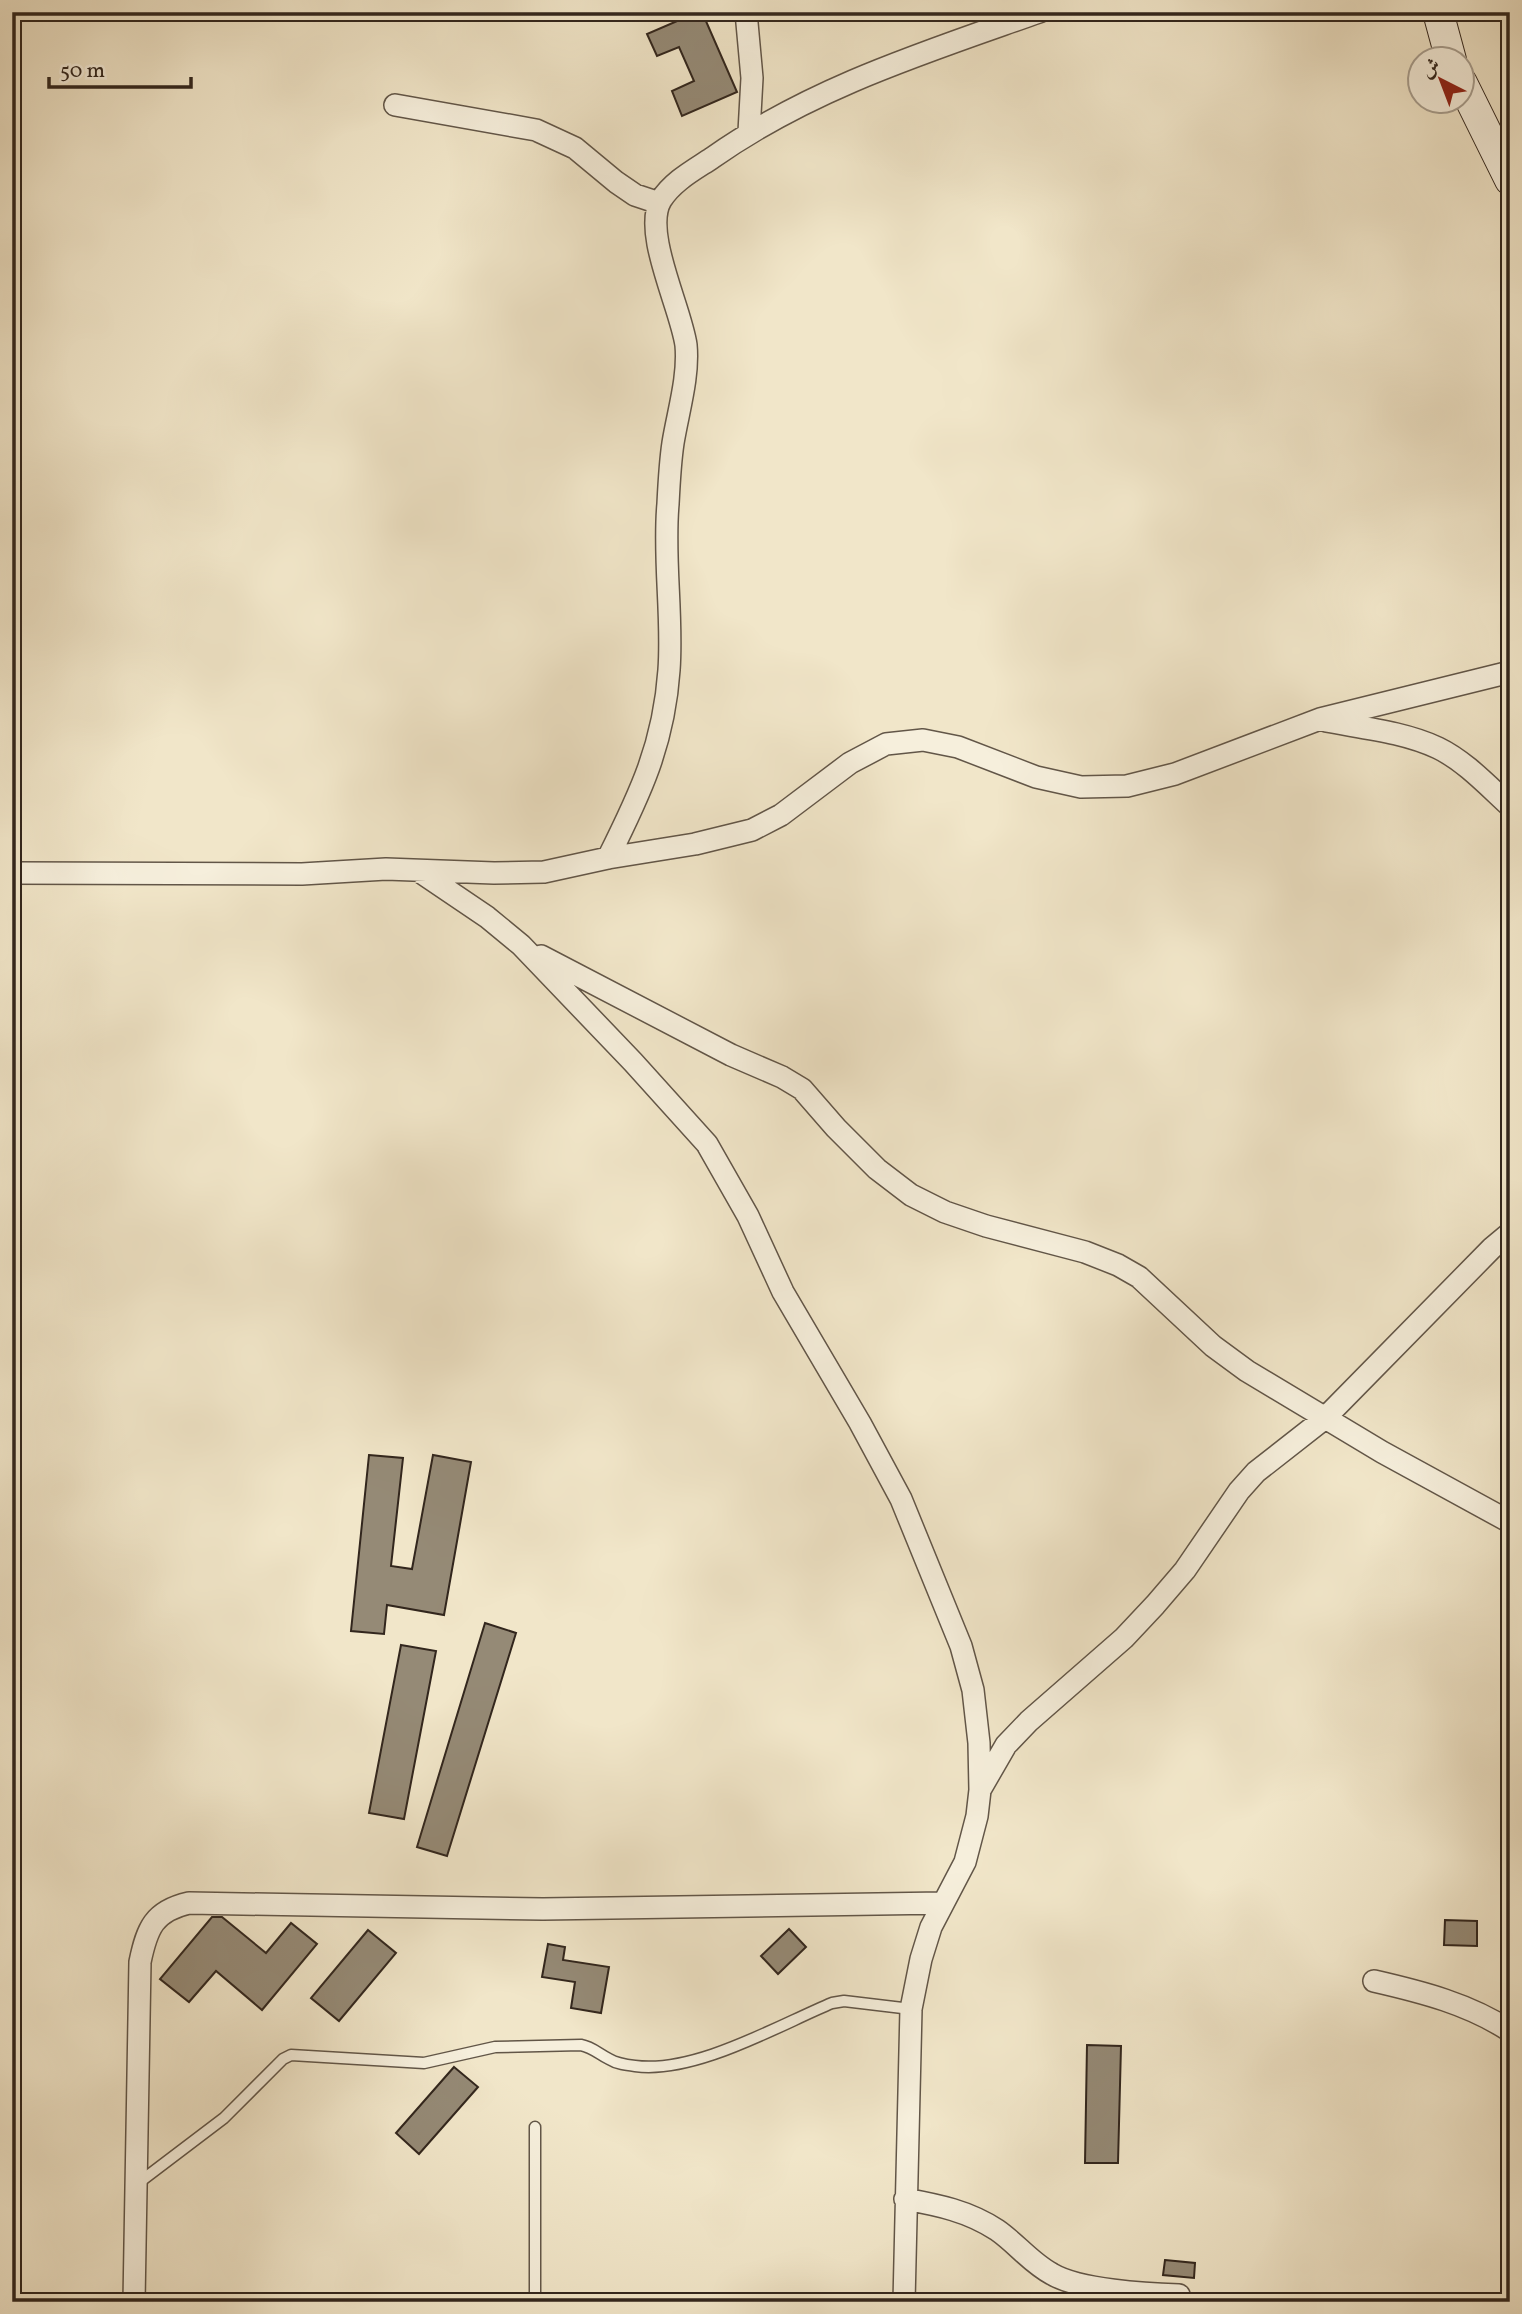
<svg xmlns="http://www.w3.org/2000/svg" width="1522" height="2314" viewBox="0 0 1522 2314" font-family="Vollkorn,Amiri,serif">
  <rect width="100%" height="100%" fill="#f1e6c9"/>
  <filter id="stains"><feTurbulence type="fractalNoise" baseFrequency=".00286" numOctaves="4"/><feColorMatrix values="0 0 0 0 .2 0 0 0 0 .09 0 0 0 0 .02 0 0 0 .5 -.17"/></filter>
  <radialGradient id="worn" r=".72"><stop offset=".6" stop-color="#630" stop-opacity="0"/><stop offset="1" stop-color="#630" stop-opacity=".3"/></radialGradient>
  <path fill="#958a76" stroke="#32261d" stroke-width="2" d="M 698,12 L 702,12 L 737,92 L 682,116 L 672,91 L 694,81 L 679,47 L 657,56 L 647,34 Z
    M 369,1455 L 403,1458 L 391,1566 L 412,1569 L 433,1455 L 471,1462 L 444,1615 L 387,1605 L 384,1634 L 351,1631 Z
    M 485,1623 L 516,1633 L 447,1856 L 417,1847 Z
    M 401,1645 L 436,1651 L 404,1819 L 369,1813 Z
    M 212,1917 L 222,1917 L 266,1953 L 291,1923 L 317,1944 L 262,2010 L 216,1971 L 189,2002 L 160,1979 Z
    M 1445,1920 L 1477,1921 L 1477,1946 L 1444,1945 Z
    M 789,1929 L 806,1947 L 778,1974 L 761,1956 Z
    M 368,1930 L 396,1953 L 339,2021 L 311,1998 Z
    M 548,1944 L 565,1947 L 563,1960 L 609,1967 L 601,2013 L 571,2008 L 575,1982 L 542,1977 Z
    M 1087,2045 L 1121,2046 L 1118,2163 L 1085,2163 Z
    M 454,2067 L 478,2087 L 419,2154 L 396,2133 Z
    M 1165,2260 L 1195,2263 L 1194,2278 L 1163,2275 Z"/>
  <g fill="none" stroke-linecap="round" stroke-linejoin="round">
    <g stroke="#625648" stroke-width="13">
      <path id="lane" d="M 137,2184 L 224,2118 L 283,2059 L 291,2055 L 424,2063 L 495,2047 L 581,2045 C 592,2047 599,2054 609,2059 C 617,2064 626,2065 635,2066 C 695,2074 777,2026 832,2003 L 844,2001 L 911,2009
        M 535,2302 L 535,2127"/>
    </g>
    <g stroke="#625648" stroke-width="24">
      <path id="street" d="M 746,12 L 752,78 L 749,132
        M 395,105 L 536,130 L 575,148 L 616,182 L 635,195 L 659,203
        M 1326,721 C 1363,728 1404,732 1438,748 C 1465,761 1488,786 1510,806
        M 608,858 C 640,794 664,744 669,670 C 673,615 663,559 668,504 C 669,484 670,463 673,443 C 678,412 689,377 686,345 C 681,308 642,232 661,200 C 673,181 694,170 712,158 C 811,88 926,52 1039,12
        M 419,871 L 487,917 L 521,945 L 633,1062 L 707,1144 L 748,1216 L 783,1292 L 860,1423 L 901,1499 L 961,1646 L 973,1690 L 979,1743 L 980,1790 L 977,1816 L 965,1862 L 931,1927 L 921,1959 L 911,2009 L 904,2302
        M 12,873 L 302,874 L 386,869 L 494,873 L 544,872 L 608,858 L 695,844 L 752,830 L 781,815 L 850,763 L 886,744 L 923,740 L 958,747 L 1036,777 L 1081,787 L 1127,786 L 1175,774 L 1320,719 L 1510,672
        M 541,956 L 731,1055 L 782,1077 L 802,1089 L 836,1128 L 877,1169 L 911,1195 L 945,1212 L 986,1226 L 1085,1252 L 1118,1265 L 1139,1277 L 1213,1346 L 1247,1371 L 1382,1452 L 1510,1522
        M 980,1790 L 1006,1745 L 1029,1721 L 1124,1638 L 1155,1605 L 1185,1570 L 1239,1491 L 1256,1472 L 1325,1418 L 1492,1248 L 1510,1233
        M 1374,1981 C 1422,1992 1469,2004 1510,2031
        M 905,2199 C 938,2205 968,2211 997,2230 C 1016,2243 1031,2263 1052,2274 C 1079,2290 1147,2294 1179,2295
        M 134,2302 L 140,1962 C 147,1928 154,1911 189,1903 L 543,1909 L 943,1903"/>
    </g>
    <g stroke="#32261d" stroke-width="32">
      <path id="secondary" d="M 1438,12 L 1451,60
        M 1462,83 L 1510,180"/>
    </g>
    <use href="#lane" stroke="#f6efdc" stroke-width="10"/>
    <use href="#street" stroke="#f6efdc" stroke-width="21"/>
    <use href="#secondary" stroke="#f6efdc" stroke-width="30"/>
  </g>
  <rect width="1522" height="2314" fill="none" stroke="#f1e6c9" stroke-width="42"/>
  <rect x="14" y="14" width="1494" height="2286" fill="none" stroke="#32261d" stroke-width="3.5"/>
  <rect x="21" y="21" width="1480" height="2272" fill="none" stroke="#32261d" stroke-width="2"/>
  <g transform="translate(1441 80) rotate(318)"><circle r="33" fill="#f6efdc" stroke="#a89f90" stroke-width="2"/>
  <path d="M0-5L12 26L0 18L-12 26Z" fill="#8f2418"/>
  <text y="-10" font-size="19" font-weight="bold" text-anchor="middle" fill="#32261d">ش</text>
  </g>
  <path d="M49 77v10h142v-10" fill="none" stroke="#32261d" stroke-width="3.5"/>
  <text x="60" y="77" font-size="21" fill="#32261d" stroke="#f6efdc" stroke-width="5" paint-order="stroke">50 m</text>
  <rect width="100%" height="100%" filter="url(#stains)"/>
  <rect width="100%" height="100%" fill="url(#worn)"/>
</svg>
